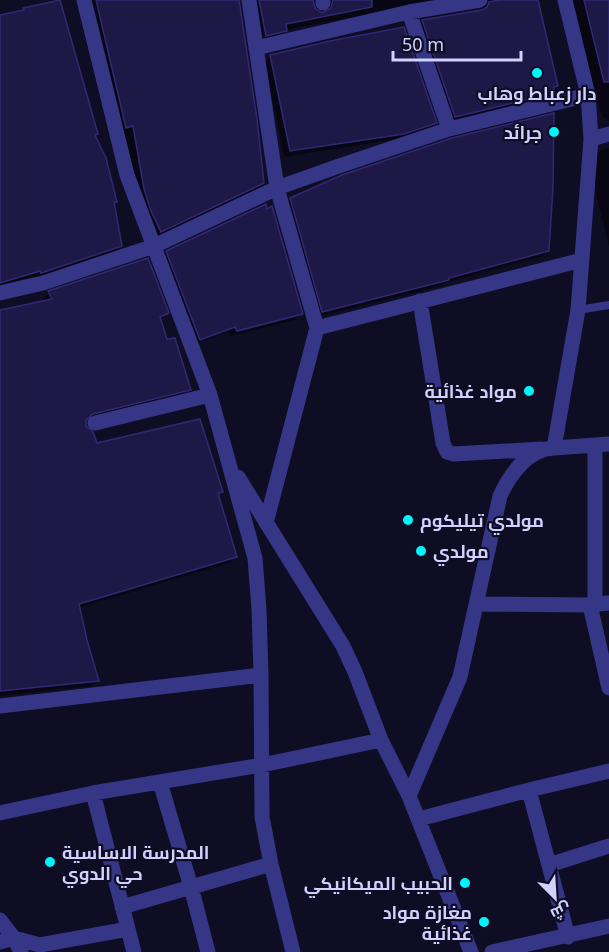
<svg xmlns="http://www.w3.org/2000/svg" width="609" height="952" viewBox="0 0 609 952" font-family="'Noto Sans',Cairo,sans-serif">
  <rect width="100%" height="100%" fill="#0f0d24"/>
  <path fill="#0007" d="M 85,0 L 238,0 L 262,183 L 253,192 L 152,240 Z
    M 244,0 L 312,0 L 314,9 L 323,14 L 324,10 L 316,0 L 468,0 L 404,7 L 285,30 L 276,39 L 257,44 Z
    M 474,0 L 536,0 L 556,85 L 553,89 L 553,93 L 543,102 L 446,126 L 414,30 L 423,21 L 481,10 L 481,7 Z
    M 572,0 L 609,0 L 609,121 L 603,117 L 595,98 Z
    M 0,16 L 93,136 L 115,201 L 113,204 L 120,246 L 114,252 L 35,279 L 34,276 L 0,286 Z
    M 271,56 L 435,122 L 429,129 L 397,139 L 284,157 L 265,62 Z
    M 609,148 L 609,247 L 588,162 L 601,150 Z
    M 291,199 L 548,251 L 541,257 L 444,283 L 441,286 L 316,317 L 285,206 Z
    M 167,252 L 301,313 L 295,320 L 231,336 L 228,332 L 193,345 L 161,259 Z
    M 49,293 L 167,313 L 160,320 L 166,341 L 189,389 L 183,395 L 84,419 L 84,426 L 96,445 L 222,491 L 217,496 L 235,556 L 229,563 L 78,608 L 97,680 L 91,686 L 0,696 L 0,312 L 44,302 L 43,299 Z"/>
  <path fill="#1e1847" stroke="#322874" stroke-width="1.5" d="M 60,0 L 98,134 L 95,135 L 106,158 L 117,202 L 114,202 L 122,246 L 41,273 L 40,271 L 0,283 L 0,15 L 24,10 L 23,8 Z
    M 96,0 L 239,0 L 257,119 L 264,183 L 161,232 L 151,211 L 144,189 L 133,126 L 126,128 Z
    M 259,0 L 313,0 L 315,8 L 322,13 L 331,8 L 333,0 L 372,0 L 372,7 L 286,24 L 287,31 L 266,36 Z
    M 499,0 L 538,0 L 558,86 L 554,87 L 554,93 L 455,117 L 422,20 L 482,10 L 487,7 L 489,2 Z
    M 584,0 L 609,0 L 609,82 L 604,82 Z
    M 404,27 L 437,123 L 404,134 L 290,151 L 270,55 L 330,41 Z
    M 554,113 L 553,187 L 549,251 L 449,278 L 449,280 L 322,312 L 290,198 L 342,175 L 452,138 Z
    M 266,204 L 267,209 L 272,206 L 303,314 L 237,331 L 235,327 L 200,340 L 166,251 Z
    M 148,258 L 169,313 L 160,317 L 167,339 L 175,338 L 191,390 L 93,414 L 86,420 L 86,426 L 93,432 L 97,443 L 200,419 L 223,492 L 218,493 L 237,557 L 79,604 L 87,640 L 99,681 L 0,691 L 0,310 L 52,299 L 48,291 Z"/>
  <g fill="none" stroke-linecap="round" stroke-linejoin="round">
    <path stroke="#353786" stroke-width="8" d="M 578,310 L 609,305"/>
    <path stroke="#353786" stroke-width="15" d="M 84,0 L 127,175 L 210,395 L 255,558 L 259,609 L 261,675 L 262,817 L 271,864 L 293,952
      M 249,0 L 277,188 L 317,328 L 266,523
      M 323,0 L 323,3
      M 409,12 L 449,129
      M 256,48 L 409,12 L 480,0
      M 591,139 L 609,134
      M 0,293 L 43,283 L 154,246 L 277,188 L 339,166 L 449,129 L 588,95
      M 420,301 L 443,443 L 447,452 L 454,454 L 542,449
      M 317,328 L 582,260
      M 95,423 L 210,395
      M 595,445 L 595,605
      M 554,448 L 609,444
      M 238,477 L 343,646 L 355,672 L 381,740 L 409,796
      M 476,604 L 590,605 L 609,603
      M 590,605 L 609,688
      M 0,706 L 261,675
      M 160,782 L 191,887 L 208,952
      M 529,790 L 568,937
      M 93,793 L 134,952
      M 0,813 L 93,793 L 262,765 L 381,740
      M 419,819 L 529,790 L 609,771
      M 549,865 L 609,846
      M 122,907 L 271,864
      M 0,920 L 14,938 L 21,952
      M 0,942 L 14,938 L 40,945 L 128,929
      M 471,952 L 409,796 L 460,677 L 500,496 C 510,474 528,449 554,448 L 578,310 L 591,139 L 588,95 L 565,0
      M 492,952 L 609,926"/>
  </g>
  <g fill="#00f4fb" stroke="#0f0d24" stroke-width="2">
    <circle cx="537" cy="73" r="6"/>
    <circle cx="554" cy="132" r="6"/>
    <circle cx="529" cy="391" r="6"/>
    <circle cx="408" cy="520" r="6"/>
    <circle cx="421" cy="551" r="6"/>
    <circle cx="50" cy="862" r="6"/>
    <circle cx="465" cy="883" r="6"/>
    <circle cx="484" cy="922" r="6"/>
  </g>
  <g text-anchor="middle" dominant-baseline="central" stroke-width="4.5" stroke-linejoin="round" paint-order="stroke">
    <g font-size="18" font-weight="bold" fill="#d2d0ff" stroke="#0f0d24" text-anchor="end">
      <text x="537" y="93" text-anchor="middle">دار زعباط وهاب</text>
      <text x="542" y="132">جرائد</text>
      <text x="517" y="391">مواد غذائية</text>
      <text x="420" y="520" text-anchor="start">مولدي تيليكوم</text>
      <text x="433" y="551" text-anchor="start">مولدي</text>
      <text x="62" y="852" text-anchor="start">المدرسة الاساسية<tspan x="62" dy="21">حي الدوي</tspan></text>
      <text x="453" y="883">الحبيب الميكانيكي</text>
      <text x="472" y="912">مغازة مواد<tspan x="472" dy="21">غذائية</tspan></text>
    </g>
  </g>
  <g transform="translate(555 898) rotate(156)" stroke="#0f0d24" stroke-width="4.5" paint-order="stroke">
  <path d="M0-4.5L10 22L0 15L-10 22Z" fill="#d2d0ff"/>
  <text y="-9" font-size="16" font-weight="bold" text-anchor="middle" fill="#d2d0ff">ش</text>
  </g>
  <path d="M393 51v9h128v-9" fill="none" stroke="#d2d0ff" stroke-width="3"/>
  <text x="402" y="51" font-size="18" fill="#d2d0ff" stroke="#0f0d24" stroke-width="4.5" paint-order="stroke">50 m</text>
</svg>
